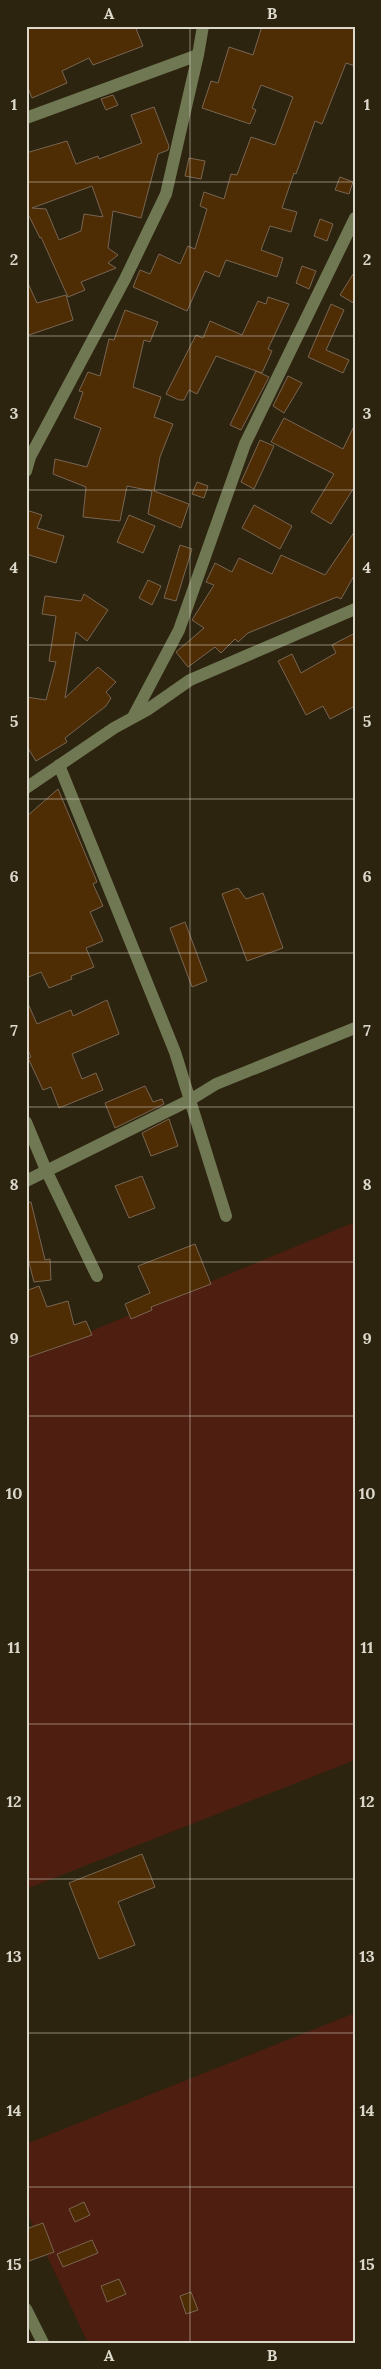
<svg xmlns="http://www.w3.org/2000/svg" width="381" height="2369" viewBox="0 0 381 2369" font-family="Lora,serif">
  <rect width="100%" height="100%" fill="#2c240f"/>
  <path fill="#4e1e10" d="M 355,1222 L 355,1760 L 26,1889 L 26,1358 Z
    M 355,2013 L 355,2343 L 88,2343 L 26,2211 L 26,2144 Z"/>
  <path fill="#4e2c04" stroke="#786553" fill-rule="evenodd" d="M 26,26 L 135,26 L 143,46 L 93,65 L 89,58 L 62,71 L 67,83 L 32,98 L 26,83 Z
    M 262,26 L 355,26 L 355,66 L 346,63 L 322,124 L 315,121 L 296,174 L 294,173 L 282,208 L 297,212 L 291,232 L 270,226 L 261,250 L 283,258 L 277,277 L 226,260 L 219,277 L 205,271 L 187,311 L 133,287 L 140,270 L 150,274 L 159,254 L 180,264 L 188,246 L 195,249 L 207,209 L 200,206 L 204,192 L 224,199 L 231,174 L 237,175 L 251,137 L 275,145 L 293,97 L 261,85 L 252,108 L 256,110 L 250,124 L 202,108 L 211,81 L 218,83 L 229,47 L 253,55 Z
    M 113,95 L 118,105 L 106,110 L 101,99 Z
    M 154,107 L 169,146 L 168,150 L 158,154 L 141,218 L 113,211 L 108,248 L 118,255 L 108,263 L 116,268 L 81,282 L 85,290 L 68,297 L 41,237 L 40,238 L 26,210 L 26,153 L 67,141 L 76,164 L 98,156 L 99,159 L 142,143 L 131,115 ZM 92,186 L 103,217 L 84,214 L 81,231 L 59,240 L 46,209 L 32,208 Z
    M 189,158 L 205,161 L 201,179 L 185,176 Z
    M 340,177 L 353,182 L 349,194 L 335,190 Z
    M 320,219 L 333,224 L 327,241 L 314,236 Z
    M 302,266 L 316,271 L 309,289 L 296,283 Z
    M 355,271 L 355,304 L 340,295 Z
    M 26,279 L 37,303 L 66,295 L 73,320 L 26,336 Z
    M 268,297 L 289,304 L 268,349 L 272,351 L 262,373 L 256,371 L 269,377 L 241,430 L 230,425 L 256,371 L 216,356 L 197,394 L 189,390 L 184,400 L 179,400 L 166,394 L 196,335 L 203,338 L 210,321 L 242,335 L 258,301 L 266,304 Z
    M 331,304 L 344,310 L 326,350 L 349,360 L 343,373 L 308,357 Z
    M 125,310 L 158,322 L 150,342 L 144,340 L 133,387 L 161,397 L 154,417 L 173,424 L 160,457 L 154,491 L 189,504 L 181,528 L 148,514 L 152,491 L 127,486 L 120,521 L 83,517 L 86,487 L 53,474 L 55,459 L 87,467 L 101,428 L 74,418 L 83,392 L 79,391 L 88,372 L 100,376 L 109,339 L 114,340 Z
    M 288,376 L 302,383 L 284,413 L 273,406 Z
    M 284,418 L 343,449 L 355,424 L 355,486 L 331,524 L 311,512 L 334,474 L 271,442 Z
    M 260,440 L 274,446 L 254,489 L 241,482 Z
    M 197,482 L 208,486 L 204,498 L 192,494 Z
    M 254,505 L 292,526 L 280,549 L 242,528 Z
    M 26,510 L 42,515 L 37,528 L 64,536 L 56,563 L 26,554 Z
    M 129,515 L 155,526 L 143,553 L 117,542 Z
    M 355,531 L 355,574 L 341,599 L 337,597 L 248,633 L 238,642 L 235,639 L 221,653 L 215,647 L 188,667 L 176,652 L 204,628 L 192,620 L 214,585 L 206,582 L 215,563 L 232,572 L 239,558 L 272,574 L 281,555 L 325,575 Z
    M 180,545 L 192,549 L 176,601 L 164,598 Z
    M 148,580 L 161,586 L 152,605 L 139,598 Z
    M 84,594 L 108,610 L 87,641 L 76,632 L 65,698 L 98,667 L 116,682 L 106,692 L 111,698 L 106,706 L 65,738 L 67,742 L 36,761 L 26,745 L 26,697 L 46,700 L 56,662 L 49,661 L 56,616 L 42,614 L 45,596 L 81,601 Z
    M 355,633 L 355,706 L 330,719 L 323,706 L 306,715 L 278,661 L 292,654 L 301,673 L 336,653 L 332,645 Z
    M 58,789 L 97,882 L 93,884 L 103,906 L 90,912 L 103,941 L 86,948 L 94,967 L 71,976 L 72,979 L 49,988 L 41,972 L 26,978 L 26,817 Z
    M 238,888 L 246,899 L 263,893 L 283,948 L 247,961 L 222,894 Z
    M 185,922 L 207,981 L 192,987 L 170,928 Z
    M 26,999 L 37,1024 L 71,1010 L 73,1016 L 107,1000 L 119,1034 L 72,1054 L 82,1079 L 96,1073 L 103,1090 L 59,1108 L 51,1087 L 43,1090 L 28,1058 L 31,1057 L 26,1046 Z
    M 145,1086 L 153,1102 L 162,1099 L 164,1104 L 115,1128 L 105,1103 Z
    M 169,1119 L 178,1146 L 151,1156 L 142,1133 Z
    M 142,1176 L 155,1208 L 129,1218 L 115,1186 Z
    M 31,1202 L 45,1260 L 50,1259 L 51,1280 L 34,1282 L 26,1251 L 26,1203 Z
    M 195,1244 L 211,1284 L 151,1307 L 152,1310 L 131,1319 L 125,1304 L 150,1293 L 138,1266 Z
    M 39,1286 L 47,1307 L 68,1301 L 74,1325 L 86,1321 L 92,1335 L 26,1358 L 26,1291 Z
    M 142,1854 L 155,1887 L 118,1902 L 135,1945 L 99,1959 L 69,1883 Z
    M 84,2202 L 90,2215 L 75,2222 L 69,2209 Z
    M 43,2223 L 54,2252 L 29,2261 L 26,2254 L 26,2229 Z
    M 92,2240 L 98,2253 L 63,2267 L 57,2254 Z
    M 119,2279 L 126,2294 L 107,2302 L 101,2286 Z
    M 191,2292 L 198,2310 L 186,2314 L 180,2296 Z"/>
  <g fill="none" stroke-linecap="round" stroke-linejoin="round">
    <path stroke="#707753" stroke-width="12" d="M 26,118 L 198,55
      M 26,471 L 30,457 L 125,279 L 166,194 L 198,55 L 203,26
      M 133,717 L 179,630 L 245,444 L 355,218
      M 59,765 L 175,1052 L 226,1216
      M 26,788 L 114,728 L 147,710 L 190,680 L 355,609
      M 26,1122 L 46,1170 L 97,1276
      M 26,1181 L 190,1100 L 216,1084 L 355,1028
      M 26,2309 L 43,2343"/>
  </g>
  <path fill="none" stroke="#dcd8cb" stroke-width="1" stroke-opacity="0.55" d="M 190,26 L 190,2343M 26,182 L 355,182M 26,336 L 355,336M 26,490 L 355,490M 26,645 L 355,645M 26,799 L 355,799M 26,953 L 355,953M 26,1107 L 355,1107M 26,1262 L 355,1262M 26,1416 L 355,1416M 26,1570 L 355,1570M 26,1724 L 355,1724M 26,1879 L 355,1879M 26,2033 L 355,2033M 26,2187 L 355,2187"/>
  <rect width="381" height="2369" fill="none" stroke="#2c240f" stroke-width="55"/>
  <rect x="28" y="28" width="326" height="2314" fill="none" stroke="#dcd8cb" stroke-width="2"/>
  <g font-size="16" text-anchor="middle" font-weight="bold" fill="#dcd8cb">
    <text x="109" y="19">A</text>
    <text x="272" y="19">B</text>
    <text x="14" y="110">1</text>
    <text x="367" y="110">1</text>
    <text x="14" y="265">2</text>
    <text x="367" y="265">2</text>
    <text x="14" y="419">3</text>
    <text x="367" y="419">3</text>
    <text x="14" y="573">4</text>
    <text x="367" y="573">4</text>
    <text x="14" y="727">5</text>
    <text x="367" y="727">5</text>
    <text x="14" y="882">6</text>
    <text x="367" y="882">6</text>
    <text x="14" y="1036">7</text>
    <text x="367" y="1036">7</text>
    <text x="14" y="1190">8</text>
    <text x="367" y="1190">8</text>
    <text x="14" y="1344">9</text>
    <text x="367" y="1344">9</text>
    <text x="14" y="1499">10</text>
    <text x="367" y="1499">10</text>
    <text x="14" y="1653">11</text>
    <text x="367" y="1653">11</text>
    <text x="14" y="1807">12</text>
    <text x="367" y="1807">12</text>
    <text x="14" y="1962">13</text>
    <text x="367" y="1962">13</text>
    <text x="14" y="2116">14</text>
    <text x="367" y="2116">14</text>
    <text x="14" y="2270">15</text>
    <text x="367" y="2270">15</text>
    <text x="109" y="2361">A</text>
    <text x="272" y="2361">B</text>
  </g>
</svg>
